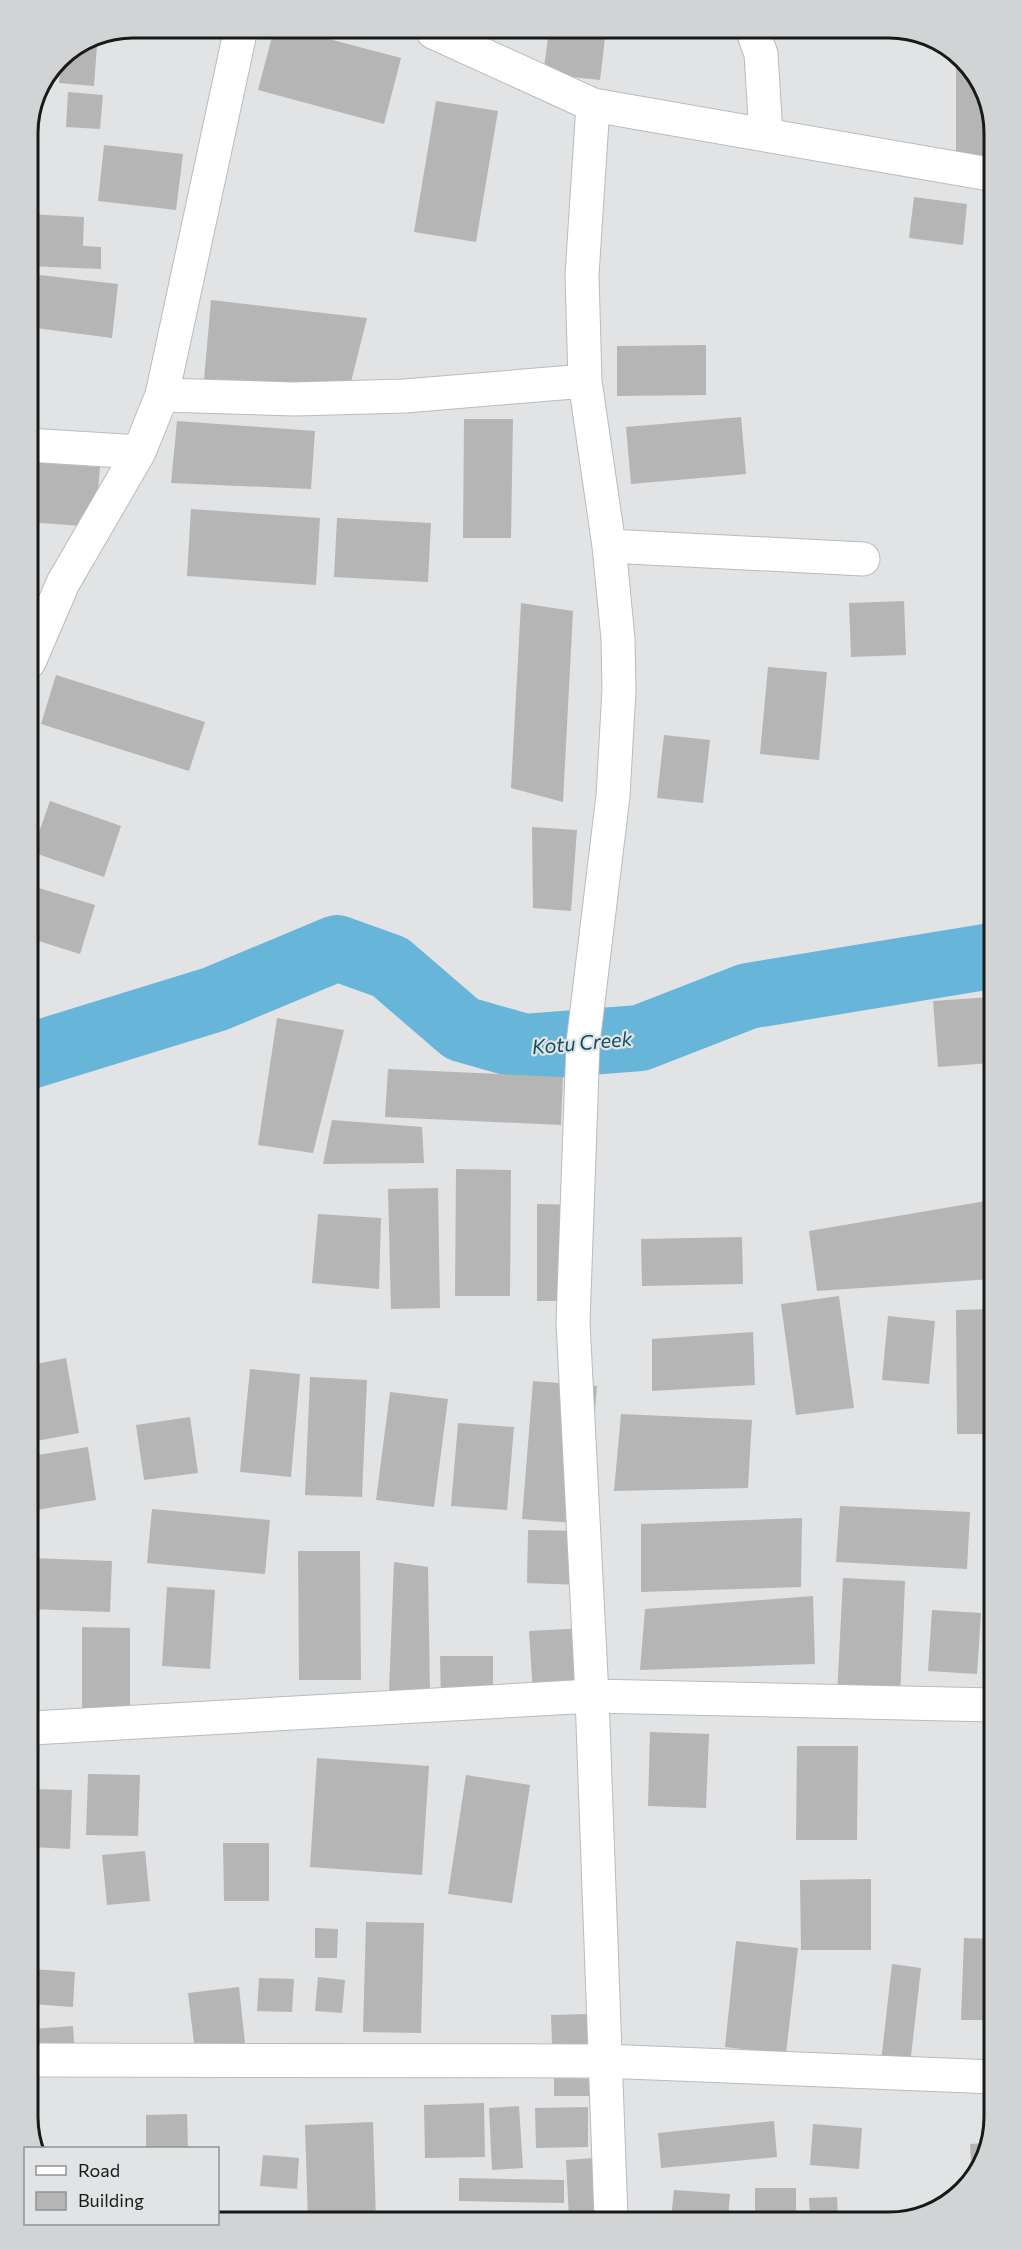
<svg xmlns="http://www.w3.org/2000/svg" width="1021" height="2249" viewBox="0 0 1021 2249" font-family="Commissioner,sans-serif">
  <rect width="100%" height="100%" fill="#e1e3e4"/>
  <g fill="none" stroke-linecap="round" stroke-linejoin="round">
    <path stroke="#67b5d9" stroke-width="66" d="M 30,1056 L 215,999 L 337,948 L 390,967 L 462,1029 L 525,1047 L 640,1038 L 748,996 L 991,956"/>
  </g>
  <path fill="#b6b5b6" d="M 806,28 L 837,28 L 837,29 L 808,36 Z
    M 606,30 L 600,80 L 543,74 L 549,31 Z
    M 273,33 L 306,33 L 401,58 L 384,124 L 258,90 Z
    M 79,44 L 97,46 L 94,86 L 59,83 L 61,56 Z
    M 956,53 L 988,98 L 988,159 L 956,159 Z
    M 68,92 L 103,95 L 100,129 L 66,127 Z
    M 436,101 L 498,111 L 476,242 L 414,232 Z
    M 104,145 L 183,154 L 176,210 L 98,201 Z
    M 914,197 L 967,204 L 963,245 L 909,238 Z
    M 27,214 L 84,217 L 83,246 L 101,247 L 101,269 L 28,266 Z
    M 31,274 L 118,284 L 112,338 L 28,327 Z
    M 211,300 L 367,318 L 350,386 L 204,380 Z
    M 706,345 L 706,395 L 617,396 L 617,346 Z
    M 741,417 L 746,474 L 631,484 L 626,427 Z
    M 464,419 L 513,419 L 511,538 L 463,538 Z
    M 177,421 L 315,431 L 311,489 L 171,483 Z
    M 28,462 L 100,467 L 95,527 L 28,522 Z
    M 191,509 L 320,518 L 316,585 L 187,576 Z
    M 337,518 L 431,523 L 428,582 L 334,577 Z
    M 904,601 L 906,655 L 851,657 L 849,603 Z
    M 521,603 L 573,611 L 563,802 L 511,788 Z
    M 768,667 L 827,672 L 819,760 L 760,754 Z
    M 56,675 L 205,722 L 189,771 L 41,724 Z
    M 664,735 L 710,740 L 703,803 L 657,798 Z
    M 50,801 L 121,826 L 104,877 L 32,852 Z
    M 532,827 L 577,830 L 571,911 L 533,908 Z
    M 29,885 L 95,905 L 80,954 L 29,938 Z
    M 991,997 L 991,1063 L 938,1067 L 933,1001 Z
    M 277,1018 L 344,1030 L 313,1153 L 258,1145 Z
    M 388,1069 L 563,1077 L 561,1125 L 385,1117 Z
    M 332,1120 L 422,1127 L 424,1163 L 323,1164 Z
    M 456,1169 L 511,1170 L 510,1296 L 455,1296 Z
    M 438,1188 L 440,1308 L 391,1309 L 388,1189 Z
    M 986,1201 L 992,1233 L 992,1279 L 817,1291 L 809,1231 Z
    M 537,1204 L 591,1205 L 591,1301 L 537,1301 Z
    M 318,1214 L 381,1218 L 379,1289 L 312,1283 Z
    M 742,1237 L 743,1284 L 642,1286 L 641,1239 Z
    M 839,1296 L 854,1408 L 796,1415 L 781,1304 Z
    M 992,1309 L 992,1434 L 957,1434 L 956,1310 Z
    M 888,1316 L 935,1321 L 929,1384 L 882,1380 Z
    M 753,1332 L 755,1385 L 652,1391 L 652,1339 Z
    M 66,1358 L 79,1433 L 31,1442 L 31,1365 Z
    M 250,1369 L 300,1374 L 291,1477 L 240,1472 Z
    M 310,1377 L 367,1380 L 362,1497 L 305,1495 Z
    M 533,1381 L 597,1386 L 586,1524 L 522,1519 Z
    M 390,1392 L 448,1399 L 434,1507 L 376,1500 Z
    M 621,1414 L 752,1420 L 748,1488 L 614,1491 Z
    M 190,1417 L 198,1473 L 144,1480 L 136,1425 Z
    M 458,1423 L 514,1427 L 507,1510 L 451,1506 Z
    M 88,1447 L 96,1500 L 31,1511 L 31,1456 Z
    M 840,1506 L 970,1512 L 967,1569 L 836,1562 Z
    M 152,1509 L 270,1520 L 265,1574 L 147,1563 Z
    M 802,1518 L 801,1587 L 641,1592 L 641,1524 Z
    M 528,1530 L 582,1531 L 581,1585 L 527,1583 Z
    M 298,1551 L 360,1551 L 361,1680 L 299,1680 Z
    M 31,1558 L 112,1561 L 110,1612 L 31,1609 Z
    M 394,1562 L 428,1567 L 430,1692 L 389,1692 Z
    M 843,1578 L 905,1581 L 900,1698 L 837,1696 Z
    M 167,1587 L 215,1590 L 210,1669 L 162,1666 Z
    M 813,1596 L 815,1664 L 640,1670 L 645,1609 Z
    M 932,1610 L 981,1613 L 977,1674 L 928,1671 Z
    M 82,1627 L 130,1628 L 130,1714 L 82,1714 Z
    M 585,1628 L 588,1691 L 533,1695 L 529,1631 Z
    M 440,1656 L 493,1656 L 493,1700 L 441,1699 Z
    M 650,1732 L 709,1734 L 706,1808 L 648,1806 Z
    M 797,1746 L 858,1746 L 857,1840 L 796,1840 Z
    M 317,1758 L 429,1766 L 422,1875 L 310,1867 Z
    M 88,1774 L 140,1775 L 138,1836 L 86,1835 Z
    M 466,1775 L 530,1785 L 512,1903 L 448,1894 Z
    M 32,1789 L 72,1790 L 70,1849 L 32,1847 Z
    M 223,1843 L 269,1843 L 269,1901 L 224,1901 Z
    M 145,1851 L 150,1901 L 107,1905 L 102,1855 Z
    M 871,1879 L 871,1950 L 801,1950 L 800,1880 Z
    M 366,1922 L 424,1923 L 421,2033 L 363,2032 Z
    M 315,1928 L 338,1929 L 337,1958 L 315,1958 Z
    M 964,1938 L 993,1939 L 994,2020 L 961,2020 Z
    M 736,1941 L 798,1948 L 786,2054 L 725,2047 Z
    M 892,1964 L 921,1968 L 909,2074 L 880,2071 Z
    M 32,1969 L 75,1972 L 73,2007 L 32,2004 Z
    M 318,1977 L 345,1980 L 342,2013 L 315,2011 Z
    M 259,1978 L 294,1979 L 292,2012 L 257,2011 Z
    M 239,1987 L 247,2062 L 197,2068 L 188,1993 Z
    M 588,2014 L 589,2044 L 552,2045 L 551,2015 Z
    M 73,2026 L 75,2056 L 32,2059 L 32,2029 Z
    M 554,2078 L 601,2079 L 601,2096 L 554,2096 Z
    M 484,2103 L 485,2157 L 425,2158 L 424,2105 Z
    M 519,2106 L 523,2168 L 492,2170 L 489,2108 Z
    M 588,2107 L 588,2147 L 536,2148 L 535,2108 Z
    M 187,2114 L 188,2148 L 146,2148 L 146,2115 Z
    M 774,2121 L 777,2157 L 661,2168 L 658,2133 Z
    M 373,2122 L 376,2220 L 308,2221 L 305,2125 Z
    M 813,2124 L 862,2128 L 859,2169 L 810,2165 Z
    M 986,2143 L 976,2176 L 972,2179 L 970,2144 Z
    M 263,2155 L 299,2158 L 297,2189 L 260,2186 Z
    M 594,2158 L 597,2219 L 569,2219 L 566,2160 Z
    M 459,2178 L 564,2180 L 564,2203 L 459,2201 Z
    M 755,2188 L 796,2188 L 796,2217 L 755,2217 Z
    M 674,2190 L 730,2194 L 728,2218 L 671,2218 Z
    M 837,2197 L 838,2217 L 810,2217 L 809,2198 Z"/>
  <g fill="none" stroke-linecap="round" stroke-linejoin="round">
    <g stroke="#b9bbbc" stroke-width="35">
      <path id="minor" d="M 752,29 L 761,54 L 766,135
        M 433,32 L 593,105 L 989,174
        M 593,105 L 582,275 L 585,381 L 609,546 L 618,639 L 619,690 L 613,796 L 583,1043 L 573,1322 L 592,1696 L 611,2218
        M 162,395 L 294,399 L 405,396 L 585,381
        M 28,445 L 139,452
        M 609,546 L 863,559
        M 29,662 L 63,583 L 139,452 L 162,395 L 240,33
        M 32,1728 L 592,1696 L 993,1705
        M 32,2060 L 603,2061 L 994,2077"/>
    </g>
    <use href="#minor" stroke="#fff" stroke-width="33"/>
  </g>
  <g text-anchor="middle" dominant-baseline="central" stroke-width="4.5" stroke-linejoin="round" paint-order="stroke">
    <g font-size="20" font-style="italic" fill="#0c4e67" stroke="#e1e3e4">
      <text transform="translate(582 1042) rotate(-5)">Kotu Creek</text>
    </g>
  </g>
  <path d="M0 0H1021V2249H0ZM133 38H889A95 95 0 0 1 984 133V2117A95 95 0 0 1 889 2212H133A95 95 0 0 1 38 2117V133A95 95 0 0 1 133 38Z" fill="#d1d3d4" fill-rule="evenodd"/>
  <path fill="none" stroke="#181919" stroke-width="3" d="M133 38H889A95 95 0 0 1 984 133V2117A95 95 0 0 1 889 2212H133A95 95 0 0 1 38 2117V133A95 95 0 0 1 133 38Z"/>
  <rect x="24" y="2147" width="195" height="78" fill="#e1e3e4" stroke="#919293" stroke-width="1.5"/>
  <rect x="36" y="2166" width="30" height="9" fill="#ffffff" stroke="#919293" stroke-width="1.5"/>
  <text x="78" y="2177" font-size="18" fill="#181919">Road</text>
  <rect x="36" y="2192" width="30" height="18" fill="#b6b5b6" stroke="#919293" stroke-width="1.5"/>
  <text x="78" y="2207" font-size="18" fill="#181919">Building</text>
</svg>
